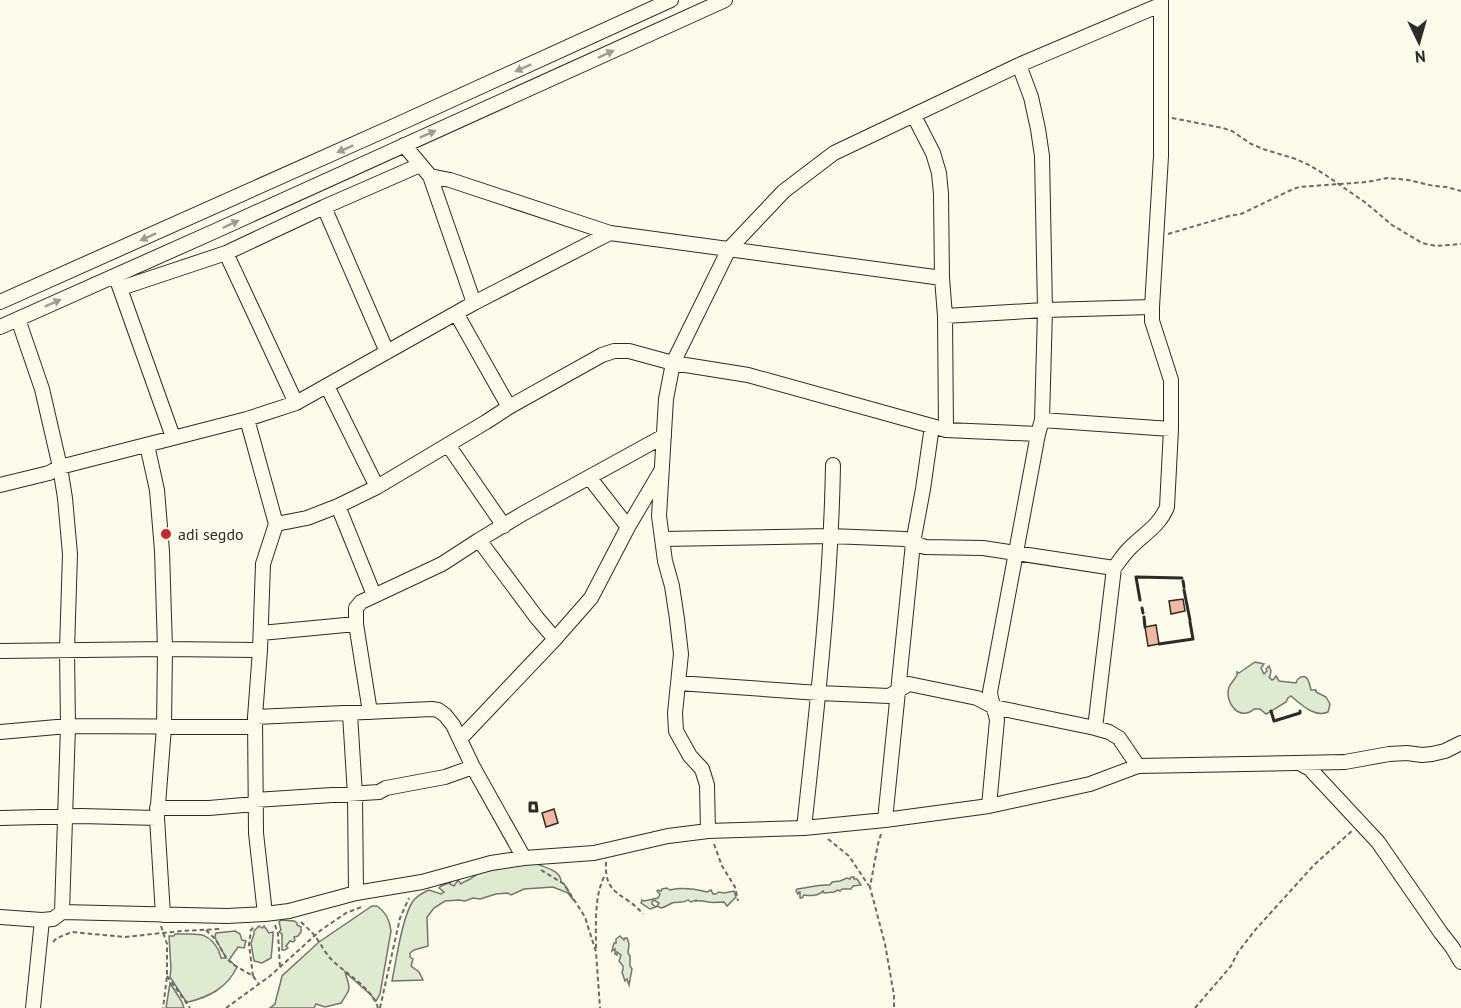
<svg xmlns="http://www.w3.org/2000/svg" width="1461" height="1008" viewBox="0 0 1461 1008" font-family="'PT Sans',sans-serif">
  <rect width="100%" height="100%" fill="#fdfbea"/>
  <path fill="#deebd1" stroke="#74746e" stroke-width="1.5" d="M 1255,662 L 1264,664 L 1261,668 L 1264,674 L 1267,671 L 1266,669 L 1269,666 L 1271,671 L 1270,676 L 1269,677 L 1272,680 L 1274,679 L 1276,676 L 1279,681 L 1296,683 C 1297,680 1297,679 1301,677 C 1308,674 1310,685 1311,690 L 1316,690 L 1316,692 L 1326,697 L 1330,704 L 1328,712 C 1314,718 1301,704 1291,696 L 1288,698 L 1286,702 L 1268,713 L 1266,714 L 1260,709 L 1254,709 C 1240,722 1224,703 1229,687 C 1231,683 1235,679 1237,675 L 1237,672 L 1239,673 Z
    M 537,864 C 547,868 561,871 561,882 L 564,884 L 574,901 L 568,893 L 553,887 L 524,889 L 511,895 L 508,893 L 496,894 L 480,899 L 473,898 L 465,901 L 459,900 L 445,901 L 434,908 L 427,917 L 428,946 L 414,950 L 410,953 L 410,957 L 413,959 L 411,966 L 419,972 L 423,980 L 392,981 C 396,962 402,917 413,901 C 417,896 422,893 429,890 L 441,894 L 444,892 L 439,888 L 441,886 L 451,882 L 450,884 L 454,886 L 458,880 L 461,884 C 465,880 469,881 473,877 C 490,864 516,865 537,864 Z
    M 851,877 L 854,877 L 854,879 L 857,879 L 861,885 L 853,886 L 851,889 L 842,889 L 840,891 L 838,890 L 834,892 L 824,893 L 823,891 C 819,896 809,896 804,895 L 802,898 L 800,898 L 800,892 L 799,892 L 798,894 L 796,891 L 797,889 C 808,888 818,884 829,885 L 831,884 L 832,882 L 840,881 L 847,878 L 850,879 Z
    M 667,888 L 670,890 C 682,887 695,889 707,892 L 711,890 L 713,894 L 716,894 L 719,892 L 724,893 L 734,891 L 736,897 L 727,906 L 724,902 C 718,902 714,903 708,902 C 704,901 701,900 696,901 L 696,900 L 691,902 L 688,900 C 682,904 678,901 672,903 C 668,905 666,907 661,908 L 657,906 L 659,903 L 654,900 L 652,902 L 652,904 L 656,907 L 650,909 L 641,903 L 642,900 L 644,901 L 658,898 L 660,894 L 657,891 L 658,890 L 661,891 L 662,889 Z
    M 372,906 L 377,906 C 386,912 390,921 391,931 L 380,994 L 376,1001 L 371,995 L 345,972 C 350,989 352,987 341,1003 L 325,1007 L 316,1004 L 314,1008 L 270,1008 L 275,1004 C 277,994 280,986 282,976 L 319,942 Z
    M 281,920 L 294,921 L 297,923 L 297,925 L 301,927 L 301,932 L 298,936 L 294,937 L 295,940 L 293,942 L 290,941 L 286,946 L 288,948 L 285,950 L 282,950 L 282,934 L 279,932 L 281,930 L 279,922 Z
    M 259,926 L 262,928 L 264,926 L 269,933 L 273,932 C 273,941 272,949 271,958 L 262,963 L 254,961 L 251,943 L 254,934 L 254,931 Z
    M 235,931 L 240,934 L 242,940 L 246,941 L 244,948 L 238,947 L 229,960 L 237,967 C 227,988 209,997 188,1002 L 185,1000 L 170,977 L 171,968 L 169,936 L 174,936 L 175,934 C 196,935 207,929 219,951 L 219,953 L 220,954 L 221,958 L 226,958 L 216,940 L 215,936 L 216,933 Z
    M 620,936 L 624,940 L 625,938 L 627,938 L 629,944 L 628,953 L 630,956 L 630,966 L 632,969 L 629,985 L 627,979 L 625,981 L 622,972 L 623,970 L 623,966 L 619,961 L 621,955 L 617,952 L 617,955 L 615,954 L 615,949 L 612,951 L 614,943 L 616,943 L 616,939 Z
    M 170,983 L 182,1002 L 184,1008 L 166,1008 Z"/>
  <path fill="#f2b8a0" stroke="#2b2b2b" stroke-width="1.5" d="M 1183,599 L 1185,611 L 1171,614 L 1169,601 Z
    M 1156,625 L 1159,644 L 1148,646 L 1145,627 Z
    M 554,809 L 558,823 L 546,827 L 542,813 Z"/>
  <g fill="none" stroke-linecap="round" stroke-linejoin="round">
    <g stroke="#2b2b2b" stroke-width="16">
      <path id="minor" d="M 914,116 L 933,153 L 939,173 L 941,194 L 942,278 L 945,316 L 946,430
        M 430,176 L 474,303
        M 324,207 L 387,352
        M 610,233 L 942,278
        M 226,253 L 296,403
        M 117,280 L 173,437
        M 121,288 L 226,253 L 324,207 L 420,165
        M 0,302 L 392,127 L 671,0
        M 456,313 L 509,407
        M 945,316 L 1045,310 L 1152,307
        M 18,319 L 42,389 L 60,467 L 65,498 L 70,554 L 67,650 L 68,726 L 62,912
        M 0,327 L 213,232 L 725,0
        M 327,386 L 377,487
        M 247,419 L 276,524 L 263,564 L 260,650 L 255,717 L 256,833 L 265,914
        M 1042,420 L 1171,429
        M 147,445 L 157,490 L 162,551 L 165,649 L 164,727 L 157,818 L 163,915
        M 448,445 L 504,526
        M 589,477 L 628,527
        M 0,485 L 49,473 L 60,467 L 247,419 L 296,403 L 474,303 L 610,233 L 450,180 L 430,176 L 404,145
        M 338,506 L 374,595
        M 276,524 L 307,518 L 338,506 L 377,487 L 486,422 L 509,407 L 602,355 L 614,351 L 629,351 L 673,363 L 748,375 L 946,430 L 1038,434
        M 662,539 L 830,536 L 905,539 L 925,547 L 983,548 L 1114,568
        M 479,540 L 537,618 L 555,639 L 591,598 L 628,527 L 661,471
        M 261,633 L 356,624
        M 0,651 L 165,649 L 260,650
        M 678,683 L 819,693 L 889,696 L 909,684 L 977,698 L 994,707 L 1095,728 L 1109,732 L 1119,738 L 1138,766
        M 370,712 L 356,624 L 356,608 L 361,602 L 442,564 L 479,540 L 524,513 L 664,436
        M 350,714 L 355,795 L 356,893
        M 255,717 L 432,709 L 438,710 L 445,715 L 453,725 L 473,767 L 524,858
        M 1095,728 L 1114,568 C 1119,562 1123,555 1129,549 C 1143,534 1159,527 1167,507 L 1171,429 L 1171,380 L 1152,321 L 1152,307 L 1161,156 L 1161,0
        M 0,732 L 68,726 L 255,727
        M 460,739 L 555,639
        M 1301,764 L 1310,769 L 1378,842 L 1441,933 L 1452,947 L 1461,962
        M 255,800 L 379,792 L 386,788 L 445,777 L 473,767
        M 989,806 L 997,720 C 995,710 991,702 990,692 L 1038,434 L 1042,420 L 1045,310 L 1042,156 L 1038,129 L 1031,97 L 1019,65
        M 157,808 L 209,808 L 255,804
        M 0,818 L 81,816 L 157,818
        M 885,820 L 913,543 L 923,489 L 932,426
        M 804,828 C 817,708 831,586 833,465
        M 708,831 L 707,785 L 702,769 L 690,756 L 676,731 L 675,713 L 681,654 L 677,619 L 672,586 L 665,561 L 659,516 L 666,399 L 673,363 L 729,249 L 784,191 L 834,153 L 1019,65 L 1160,5
        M 0,917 L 42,920 L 53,919 L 62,912 L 227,916 L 265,914 L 289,911 L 356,893 L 422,882 L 491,863 L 524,858 L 594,853 L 668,836 L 708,831 L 804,828 L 885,820 L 989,806 L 1090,784 L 1138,766 L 1345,762 L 1389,754 L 1407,753 L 1422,755 L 1432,754 L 1445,751 L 1461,743
        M 33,1008 L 42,920"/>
    </g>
    <path stroke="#6a6964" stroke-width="2" stroke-dasharray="4.5 3" stroke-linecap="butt" d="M 1172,118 L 1223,128 L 1232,131 L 1251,144 L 1266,150 L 1296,159 L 1311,166 L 1327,176 L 1366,203 L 1392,225 L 1422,243 L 1436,246 L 1461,244
      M 1168,234 L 1229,216 L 1241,214 L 1291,190 L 1299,187 L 1367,182 L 1387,178 L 1408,180 L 1434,186 L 1447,187 L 1461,191
      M 881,834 L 878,844 L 870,887 L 885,944 L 894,995 L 894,1008
      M 828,839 L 849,856 L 869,886
      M 714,844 L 722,866 L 735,887 L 738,901
      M 606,862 C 604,897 625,892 643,914
      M 541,870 L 564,884 L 585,917 L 596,952 L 600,1008
      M 301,922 C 305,926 310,930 314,935 C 320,942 324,951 330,958 C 345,974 371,986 378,1008
      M 275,925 L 278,934 L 280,967
      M 161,926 L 167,944 L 167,976 L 163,1008
      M 206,930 L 216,940 L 227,959 L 234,965 L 253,976 L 258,983
      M 53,942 L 57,938 L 72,932 L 125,937 L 181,931 L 221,929
      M 596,948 C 596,925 594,895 605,875
      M 167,976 L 190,1008
      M 253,976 L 249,945 L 251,930 L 254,927
      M 226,1008 L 270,976 L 321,930 L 346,913 L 364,906
      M 380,1008 L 400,918 L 409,898
      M 1195,1008 L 1231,966 L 1238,952 L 1256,929 L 1314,865 L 1352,831"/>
    <use href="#minor" stroke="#fdfbea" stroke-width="14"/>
    <path stroke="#2b2b2b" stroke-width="3" d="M 1183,581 L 1184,587
      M 1184,590 L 1190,620
      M 1140,600 L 1136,577 L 1182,578
      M 1142,608 L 1143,613
      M 1144,617 L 1145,627
      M 1159,644 L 1193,639 L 1190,622
      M 1271,711 L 1274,721 L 1300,713 L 1300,711
      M 530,803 L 536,803 L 537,811 L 530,811 Z"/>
  </g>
  <defs><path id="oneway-solid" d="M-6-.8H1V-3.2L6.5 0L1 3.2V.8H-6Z" transform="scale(1.5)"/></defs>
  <g fill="#9e9d94">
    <use href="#oneway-solid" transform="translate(606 54) rotate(-25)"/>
    <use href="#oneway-solid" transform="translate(523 68) rotate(156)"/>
    <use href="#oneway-solid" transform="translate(428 134) rotate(-24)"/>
    <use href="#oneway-solid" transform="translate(345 149) rotate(156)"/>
    <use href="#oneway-solid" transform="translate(231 224) rotate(-25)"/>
    <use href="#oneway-solid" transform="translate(148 237) rotate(156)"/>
    <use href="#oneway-solid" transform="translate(53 303) rotate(-24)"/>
  </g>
  <circle fill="#c62828" stroke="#fdfbea" stroke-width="2" cx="166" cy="534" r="6"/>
  <g text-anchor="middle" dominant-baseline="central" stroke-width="4.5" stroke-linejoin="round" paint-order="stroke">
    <g font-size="16" fill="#2b2b2b" stroke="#fdfbea" text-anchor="start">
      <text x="178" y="534">adi segdo</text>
    </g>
  </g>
  <g transform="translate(1419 42) rotate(175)" stroke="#fdfbea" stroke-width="4.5" paint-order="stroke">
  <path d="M0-4.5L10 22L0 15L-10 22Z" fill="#2b2b2b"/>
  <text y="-9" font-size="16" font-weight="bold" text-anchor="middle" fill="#2b2b2b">N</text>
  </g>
</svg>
